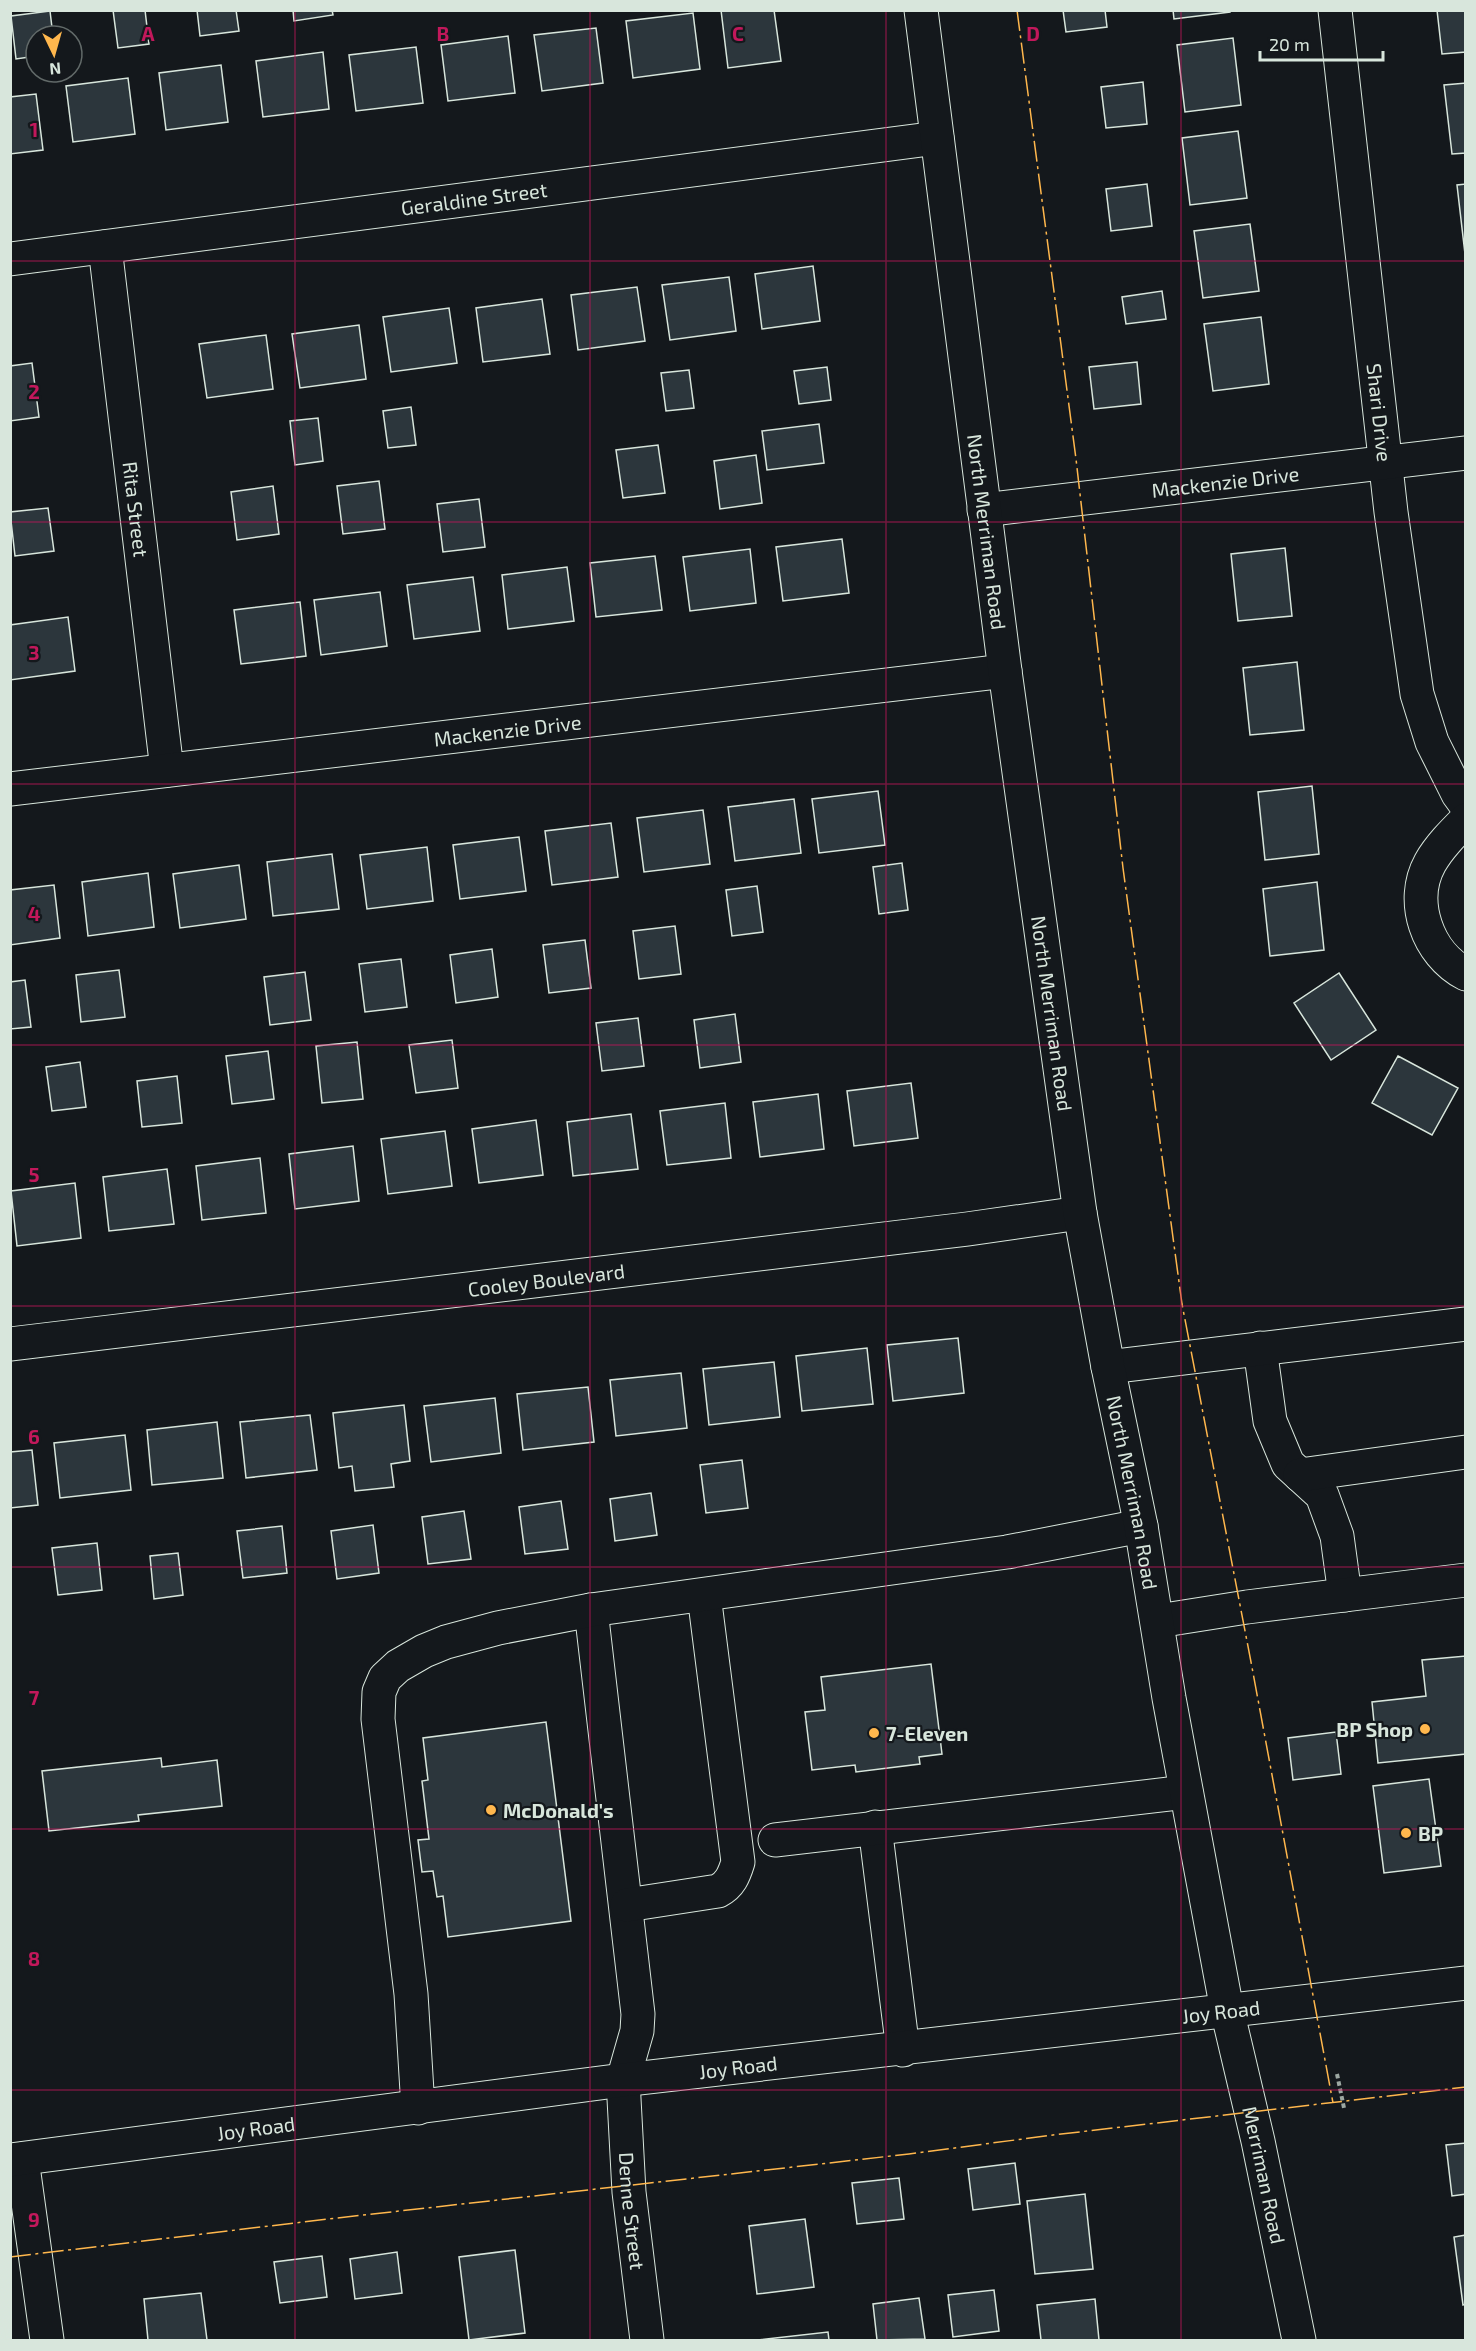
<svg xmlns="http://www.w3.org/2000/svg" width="1476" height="2351" viewBox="0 0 1476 2351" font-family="'Exo 2',sans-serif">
  <rect width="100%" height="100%" fill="#14181c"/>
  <path fill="#2c363c" stroke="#d8e6dc" stroke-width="1.5" d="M 113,10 L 145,10 L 149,44 L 118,48 Z
    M 197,10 L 236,10 L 239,31 L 200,36 Z
    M 293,10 L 332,10 L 333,15 L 294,21 Z
    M 721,10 L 774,10 L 781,61 L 728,68 Z
    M 1063,10 L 1105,10 L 1107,27 L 1066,32 Z
    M 1173,10 L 1230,10 L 1230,12 L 1174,19 Z
    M 1437,10 L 1466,10 L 1466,52 L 1442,54 Z
    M 50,11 L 53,36 L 36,36 L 36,56 L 16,59 L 11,16 Z
    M 693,13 L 700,69 L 633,78 L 626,21 Z
    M 596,28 L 603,83 L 542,91 L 534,35 Z
    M 508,36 L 515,93 L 448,101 L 441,45 Z
    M 1233,38 L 1241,105 L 1185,112 L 1177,45 Z
    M 416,47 L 423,103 L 356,111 L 349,55 Z
    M 323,52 L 329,109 L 263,117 L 256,61 Z
    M 221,65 L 228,122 L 166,130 L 159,73 Z
    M 128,78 L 135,134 L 73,142 L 66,86 Z
    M 1143,82 L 1147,124 L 1106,128 L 1101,87 Z
    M 1466,83 L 1466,153 L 1452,154 L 1444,85 Z
    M 36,94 L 43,150 L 10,154 L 10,97 Z
    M 1238,131 L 1247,198 L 1190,205 L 1182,138 Z
    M 1147,184 L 1152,226 L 1111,231 L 1106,189 Z
    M 1466,184 L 1466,254 L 1465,254 L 1457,185 Z
    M 1250,224 L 1259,291 L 1203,298 L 1194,231 Z
    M 813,266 L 820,321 L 762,329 L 755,274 Z
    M 729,277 L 736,331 L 670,340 L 662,285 Z
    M 637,287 L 645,341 L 578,350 L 571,295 Z
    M 1162,291 L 1166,319 L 1126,324 L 1122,297 Z
    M 542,299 L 550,354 L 483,362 L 476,308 Z
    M 449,308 L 457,363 L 391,372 L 383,317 Z
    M 1261,317 L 1269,384 L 1213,391 L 1204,324 Z
    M 359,325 L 366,379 L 300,388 L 292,334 Z
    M 266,335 L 273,389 L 207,398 L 199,344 Z
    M 1137,362 L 1141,404 L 1094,409 L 1089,367 Z
    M 32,363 L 39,417 L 10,421 L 10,366 Z
    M 827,367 L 831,400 L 799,404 L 794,371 Z
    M 689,370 L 694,408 L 666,411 L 661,373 Z
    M 411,407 L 416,445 L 388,448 L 383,411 Z
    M 318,418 L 323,461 L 295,465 L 290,421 Z
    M 819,424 L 824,463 L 767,470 L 762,431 Z
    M 658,445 L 665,493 L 623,498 L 616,450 Z
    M 756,455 L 762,503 L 720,509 L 714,461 Z
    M 379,481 L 385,529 L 343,534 L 337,486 Z
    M 273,486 L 279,534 L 237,540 L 231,492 Z
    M 479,499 L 485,547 L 443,552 L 437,504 Z
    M 48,508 L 54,551 L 15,556 L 10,512 Z
    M 842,539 L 849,593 L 783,601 L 776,547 Z
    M 1285,548 L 1292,616 L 1238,621 L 1231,554 Z
    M 750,549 L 756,603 L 690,611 L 683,557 Z
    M 655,556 L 662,610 L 596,617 L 590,563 Z
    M 567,567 L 574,621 L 508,629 L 502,575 Z
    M 473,577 L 480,631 L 414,639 L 407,585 Z
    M 380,592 L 387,646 L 321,655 L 314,600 Z
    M 300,602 L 306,656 L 241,664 L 234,610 Z
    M 68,617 L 75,671 L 10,680 L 10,625 Z
    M 1297,662 L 1304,730 L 1250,735 L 1243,668 Z
    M 1312,786 L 1319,854 L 1265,860 L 1258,792 Z
    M 878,791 L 885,845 L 819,853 L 812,799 Z
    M 794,799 L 801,853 L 735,861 L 728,807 Z
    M 703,810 L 710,864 L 644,872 L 637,818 Z
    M 611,823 L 618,877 L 552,885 L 545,831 Z
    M 519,837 L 526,891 L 460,899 L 453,845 Z
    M 427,847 L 433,901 L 367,909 L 360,855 Z
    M 332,854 L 339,909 L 273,916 L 267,862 Z
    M 902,863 L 908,910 L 879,914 L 873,867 Z
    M 239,865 L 246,919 L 180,928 L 173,874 Z
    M 148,873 L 154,927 L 88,936 L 82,882 Z
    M 1317,882 L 1324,950 L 1270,956 L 1263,889 Z
    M 54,885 L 60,938 L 10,945 L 10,890 Z
    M 757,886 L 763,932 L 732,936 L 726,890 Z
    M 675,926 L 681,974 L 639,979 L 633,931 Z
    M 585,940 L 591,988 L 549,993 L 543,945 Z
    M 492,949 L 498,997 L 456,1003 L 450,955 Z
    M 401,959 L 407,1007 L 365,1012 L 359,964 Z
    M 119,970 L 125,1017 L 81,1022 L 76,975 Z
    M 305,972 L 311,1020 L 270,1025 L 264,977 Z
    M 1339,973 L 1376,1030 L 1331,1060 L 1294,1003 Z
    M 25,980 L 31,1027 L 10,1029 L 10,982 Z
    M 735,1014 L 741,1062 L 700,1068 L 694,1020 Z
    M 638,1018 L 644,1066 L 602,1071 L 596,1023 Z
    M 452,1040 L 458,1088 L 416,1093 L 409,1045 Z
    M 357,1042 L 363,1099 L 322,1103 L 316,1046 Z
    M 268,1051 L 274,1099 L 232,1104 L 226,1056 Z
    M 1398,1056 L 1458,1088 L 1432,1135 L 1372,1103 Z
    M 80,1062 L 86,1107 L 52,1111 L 46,1067 Z
    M 177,1076 L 182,1123 L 142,1127 L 137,1081 Z
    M 911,1083 L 918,1138 L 854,1146 L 847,1091 Z
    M 818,1094 L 824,1149 L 760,1157 L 753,1102 Z
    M 725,1103 L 731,1158 L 667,1165 L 660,1111 Z
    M 631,1114 L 638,1169 L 573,1176 L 567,1122 Z
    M 536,1120 L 543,1175 L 479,1183 L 472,1129 Z
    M 445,1131 L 452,1186 L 388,1194 L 381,1139 Z
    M 353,1146 L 359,1201 L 295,1209 L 289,1154 Z
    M 260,1158 L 266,1213 L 202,1220 L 196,1166 Z
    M 167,1169 L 174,1224 L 109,1231 L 103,1177 Z
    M 75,1183 L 81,1238 L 17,1246 L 11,1191 Z
    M 958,1338 L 964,1393 L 893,1401 L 887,1345 Z
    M 867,1348 L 873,1404 L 802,1411 L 796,1356 Z
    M 774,1362 L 780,1417 L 709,1425 L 703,1369 Z
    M 681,1373 L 687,1428 L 616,1436 L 610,1380 Z
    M 588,1387 L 594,1442 L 523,1450 L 517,1394 Z
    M 495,1398 L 501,1453 L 431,1462 L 424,1406 Z
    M 404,1405 L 410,1461 L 391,1464 L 394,1487 L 355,1491 L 352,1466 L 339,1468 L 333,1413 Z
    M 310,1415 L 317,1470 L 246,1478 L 240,1422 Z
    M 217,1422 L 223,1478 L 152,1485 L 147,1430 Z
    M 125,1435 L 131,1490 L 60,1498 L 54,1443 Z
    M 32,1450 L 38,1505 L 10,1508 L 10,1452 Z
    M 742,1460 L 748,1508 L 706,1513 L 700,1465 Z
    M 651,1493 L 657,1535 L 615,1541 L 610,1499 Z
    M 561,1501 L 568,1549 L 525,1554 L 519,1507 Z
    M 464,1511 L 471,1559 L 428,1564 L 422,1517 Z
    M 373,1525 L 379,1573 L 337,1579 L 331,1531 Z
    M 282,1526 L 287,1573 L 243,1578 L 237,1531 Z
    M 97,1543 L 102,1590 L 58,1595 L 52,1548 Z
    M 178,1553 L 183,1595 L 154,1599 L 150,1556 Z
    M 1466,1656 L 1466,1754 L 1378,1763 L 1372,1702 L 1426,1696 L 1422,1660 Z
    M 931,1664 L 942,1754 L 919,1757 L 920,1764 L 856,1772 L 855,1765 L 812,1770 L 805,1712 L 825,1710 L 821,1677 Z
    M 546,1722 L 571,1921 L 448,1937 L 443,1896 L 437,1897 L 433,1871 L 422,1872 L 418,1840 L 429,1839 L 422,1781 L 428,1780 L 423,1738 Z
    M 1336,1732 L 1341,1774 L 1293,1780 L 1288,1738 Z
    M 161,1758 L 162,1767 L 217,1760 L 222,1806 L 138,1815 L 139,1821 L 49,1831 L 42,1771 Z
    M 1429,1779 L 1441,1866 L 1384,1873 L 1373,1786 Z
    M 1466,2143 L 1466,2194 L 1452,2196 L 1446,2145 Z
    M 1015,2163 L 1020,2204 L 973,2210 L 968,2169 Z
    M 899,2178 L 904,2219 L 857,2224 L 852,2183 Z
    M 1085,2194 L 1093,2269 L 1035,2274 L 1027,2201 Z
    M 805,2219 L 814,2287 L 757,2294 L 749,2226 Z
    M 1466,2235 L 1466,2304 L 1463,2305 L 1454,2237 Z
    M 515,2250 L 525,2333 L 469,2340 L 459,2257 Z
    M 397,2252 L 402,2293 L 355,2299 L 350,2259 Z
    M 322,2256 L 327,2297 L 280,2303 L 274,2262 Z
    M 994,2290 L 999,2331 L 953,2337 L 948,2295 Z
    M 201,2293 L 207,2340 L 148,2340 L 144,2299 Z
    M 919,2298 L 925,2339 L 877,2340 L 873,2304 Z
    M 1095,2299 L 1099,2340 L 1041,2340 L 1037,2305 Z
    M 828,2332 L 829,2340 L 758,2340 Z"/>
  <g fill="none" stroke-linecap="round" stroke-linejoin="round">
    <g stroke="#d8e6dc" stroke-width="35">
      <g id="minor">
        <path id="s1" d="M 1335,10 L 1391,512 L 1417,694 L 1432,742 L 1458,794 L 1466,805"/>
        <path id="s2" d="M 105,247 L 167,770"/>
        <path id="s3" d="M 10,259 L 937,138"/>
        <path id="s4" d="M 984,510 L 1466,453"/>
        <path id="s5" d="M 10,789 L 1005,671"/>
        <path d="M 1466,820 C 1453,833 1439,847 1430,863 C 1409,901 1427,954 1466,974"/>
        <path id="s6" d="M 10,1344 L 967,1229 L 1080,1213"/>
        <path d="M 1260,1348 L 1270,1421 L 1288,1464 L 1322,1495 L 1337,1536 L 1345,1595"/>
        <path d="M 1108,1367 L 1466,1324"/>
        <path d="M 1300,1475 L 1466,1452"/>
        <path id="s7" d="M 591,1610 L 638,2014 L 637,2031 L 623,2080 L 629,2192 L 647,2340"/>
        <path d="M 1158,1621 L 1247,1607 L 1466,1580"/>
        <path d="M 875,1827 L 903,2050"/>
        <path d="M 775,1840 L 1186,1792"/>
        <path d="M 627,1905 L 718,1891 C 730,1885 734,1875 738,1862 L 704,1595"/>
        <path d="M 418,2108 L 411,1994 L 378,1719 L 379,1692 L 385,1678 L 398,1666 L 424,1651 L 446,1642 L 498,1628 L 591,1610 L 1007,1552 L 1141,1526"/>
        <path d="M 22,2159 L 47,2340"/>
        <path id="s8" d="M 10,2160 L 623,2080 L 1466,1983"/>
      </g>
    </g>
    <g stroke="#d8e6dc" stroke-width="35">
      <g id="major">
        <path id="s9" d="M 921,10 L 1005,671 L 1080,1213 L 1108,1367 L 1141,1526 L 1169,1698 L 1227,2010 L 1258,2141 L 1299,2340"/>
      </g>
    </g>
    <path stroke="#9da8a2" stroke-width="4" stroke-dasharray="4.5 3" stroke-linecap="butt" d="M 1337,2074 L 1344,2108"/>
    <use href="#minor" stroke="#14181c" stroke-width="33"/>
    <use href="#major" stroke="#14181c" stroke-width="33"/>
    <path stroke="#ffb74d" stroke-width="1.5" stroke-dasharray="21 4.5 3 4.5" stroke-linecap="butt" d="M 1017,10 L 1076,459 L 1123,868 L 1182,1304 L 1251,1662 L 1333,2103
      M 10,2257 L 328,2219 L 909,2154 L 1053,2135 L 1466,2087"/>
  </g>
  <path fill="none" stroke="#c2185b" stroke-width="1.5" stroke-opacity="0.55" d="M 295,10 L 295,2340M 590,10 L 590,2340M 886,10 L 886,2340M 1181,10 L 1181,2340M 10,261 L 1466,261M 10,522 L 1466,522M 10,784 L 1466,784M 10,1045 L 1466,1045M 10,1306 L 1466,1306M 10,1567 L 1466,1567M 10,1829 L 1466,1829M 10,2090 L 1466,2090"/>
  <g fill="#ffb74d" stroke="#14181c" stroke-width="2">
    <circle cx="1425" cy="1729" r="6"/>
    <circle cx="874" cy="1733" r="6"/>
    <circle cx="491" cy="1810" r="6"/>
    <circle cx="1406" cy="1833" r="6"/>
  </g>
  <g text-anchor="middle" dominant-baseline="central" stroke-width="4.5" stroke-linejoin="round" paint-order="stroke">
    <g font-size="20" fill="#d8e6dc" stroke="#14181c">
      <text stroke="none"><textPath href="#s3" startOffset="468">Geraldine Street</textPath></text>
      <text stroke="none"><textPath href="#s1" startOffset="405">Shari Drive</textPath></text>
      <text stroke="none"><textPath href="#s4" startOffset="243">Mackenzie Drive</textPath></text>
      <text stroke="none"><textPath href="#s2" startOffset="264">Rita Street</textPath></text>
      <text stroke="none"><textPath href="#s9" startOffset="526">North Merriman Road</textPath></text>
      <text stroke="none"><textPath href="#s5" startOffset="501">Mackenzie Drive</textPath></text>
      <text stroke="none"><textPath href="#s9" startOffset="1012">North Merriman Road</textPath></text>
      <text stroke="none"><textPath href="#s6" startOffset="540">Cooley Boulevard</textPath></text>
      <text stroke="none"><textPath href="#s9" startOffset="1498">North Merriman Road</textPath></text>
      <text stroke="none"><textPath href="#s8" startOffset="1220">Joy Road</textPath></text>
      <text stroke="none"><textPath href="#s8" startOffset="734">Joy Road</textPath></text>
      <text stroke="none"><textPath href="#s8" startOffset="248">Joy Road</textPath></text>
      <text stroke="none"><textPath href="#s9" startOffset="2193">Merriman Road</textPath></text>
      <text stroke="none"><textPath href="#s7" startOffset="606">Denne Street</textPath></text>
    </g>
    <g font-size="20" font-weight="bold" fill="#d8e6dc" stroke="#14181c" text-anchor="start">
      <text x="1413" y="1729" text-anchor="end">BP Shop</text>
      <text x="886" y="1733">7-Eleven</text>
      <text x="503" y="1810">McDonald's</text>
      <text x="1418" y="1833">BP</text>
    </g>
  </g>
  <g font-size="20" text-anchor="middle" font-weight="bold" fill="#c2185b" stroke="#14181c" stroke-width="4.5" stroke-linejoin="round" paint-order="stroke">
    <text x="148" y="41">A</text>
    <text x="443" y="41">B</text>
    <text x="738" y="41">C</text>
    <text x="1033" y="41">D</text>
    <text x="34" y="137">1</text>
    <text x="34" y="399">2</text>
    <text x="34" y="660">3</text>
    <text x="34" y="921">4</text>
    <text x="34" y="1182">5</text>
    <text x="34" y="1444">6</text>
    <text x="34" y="1705">7</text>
    <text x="34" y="1966">8</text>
    <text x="34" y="2227">9</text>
  </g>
  <rect width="1476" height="2351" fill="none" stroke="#d8e6dc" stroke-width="24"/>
  <g transform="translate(54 54) rotate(175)"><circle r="28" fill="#14181c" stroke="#626a69" stroke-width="1.5"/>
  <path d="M0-4.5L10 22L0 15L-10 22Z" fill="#ffb74d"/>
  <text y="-9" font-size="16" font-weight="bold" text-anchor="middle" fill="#d8e6dc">N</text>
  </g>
  <path d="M1260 51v9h123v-9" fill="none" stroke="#d8e6dc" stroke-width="3"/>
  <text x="1269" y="51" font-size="18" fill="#d8e6dc" stroke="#14181c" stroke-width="4.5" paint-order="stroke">20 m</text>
</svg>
